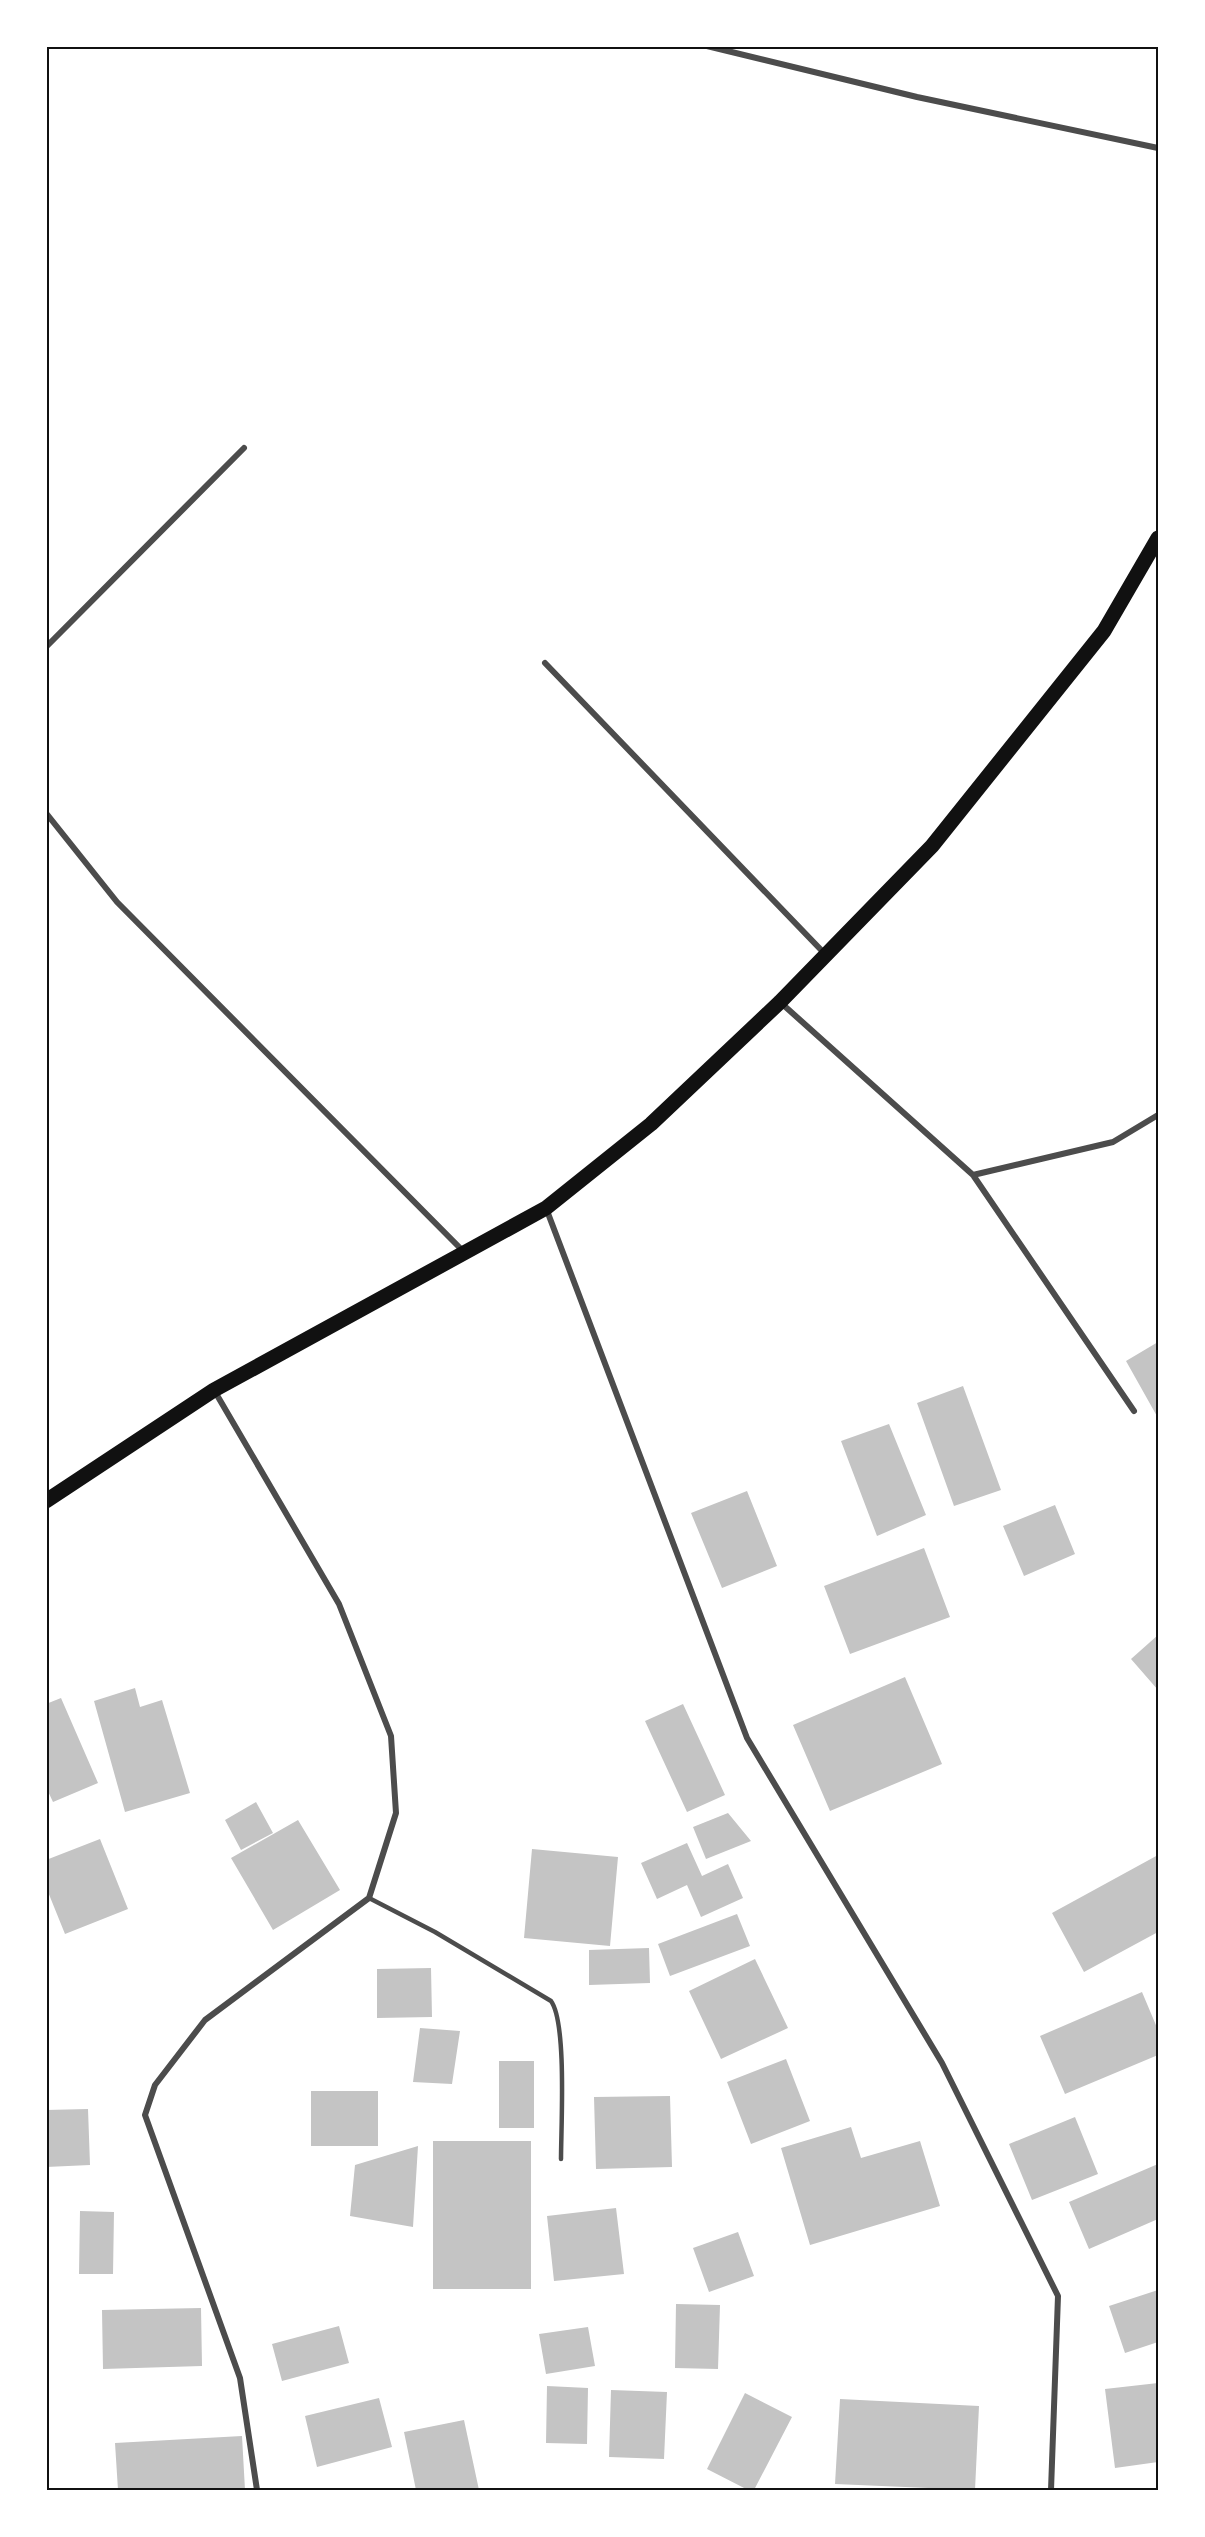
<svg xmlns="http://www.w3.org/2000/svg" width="1205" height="2537" viewBox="0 0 1205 2537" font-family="'PT Sans',sans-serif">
  <rect width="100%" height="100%" fill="#fff"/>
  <path fill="#c4c4c4" d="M 1158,1342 L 1158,1418 L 1126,1361 Z
    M 963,1386 L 1001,1490 L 954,1506 L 917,1403 Z
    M 889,1424 L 926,1515 L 877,1536 L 841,1441 Z
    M 747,1491 L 777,1566 L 722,1588 L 691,1513 Z
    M 1055,1505 L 1075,1554 L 1024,1576 L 1003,1526 Z
    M 924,1548 L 950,1617 L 850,1654 L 824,1586 Z
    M 1158,1635 L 1158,1690 L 1131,1659 Z
    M 905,1677 L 942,1764 L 830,1811 L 793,1725 Z
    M 135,1688 L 140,1707 L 162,1700 L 190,1793 L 125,1812 L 94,1701 Z
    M 61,1698 L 98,1783 L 53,1802 L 46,1787 L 46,1704 Z
    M 683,1704 L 725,1795 L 687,1812 L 645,1721 Z
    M 256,1802 L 273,1833 L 241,1850 L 225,1820 Z
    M 728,1813 L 751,1841 L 706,1859 L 693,1827 Z
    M 298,1820 L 340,1890 L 273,1930 L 231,1858 Z
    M 100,1839 L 128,1909 L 65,1934 L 46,1887 L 46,1860 Z
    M 687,1843 L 702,1876 L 728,1864 L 743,1898 L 701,1917 L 687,1885 L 657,1899 L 641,1863 Z
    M 532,1849 L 618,1857 L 610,1946 L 524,1938 Z
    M 1158,1855 L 1158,1932 L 1084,1972 L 1052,1913 Z
    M 737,1914 L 750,1946 L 670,1976 L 658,1944 Z
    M 649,1948 L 650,1983 L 589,1985 L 589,1950 Z
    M 755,1959 L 788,2028 L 721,2059 L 689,1991 Z
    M 431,1968 L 432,2017 L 377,2018 L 377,1969 Z
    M 1142,1992 L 1158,2030 L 1158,2055 L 1065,2094 L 1040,2036 Z
    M 420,2028 L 460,2031 L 452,2084 L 413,2082 Z
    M 786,2059 L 810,2121 L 751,2144 L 727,2082 Z
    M 499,2061 L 534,2061 L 534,2128 L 499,2128 Z
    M 311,2091 L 378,2091 L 378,2146 L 311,2146 Z
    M 670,2096 L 672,2167 L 596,2169 L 594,2097 Z
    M 88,2109 L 90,2165 L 46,2167 L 46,2110 Z
    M 1075,2117 L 1098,2174 L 1032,2200 L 1009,2144 Z
    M 851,2127 L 861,2158 L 920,2141 L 940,2206 L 810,2245 L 781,2148 Z
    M 433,2141 L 531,2141 L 531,2289 L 433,2289 Z
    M 418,2146 L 413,2227 L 350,2216 L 355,2165 Z
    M 1158,2164 L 1158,2219 L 1089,2249 L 1069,2202 Z
    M 616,2208 L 624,2274 L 554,2281 L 547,2216 Z
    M 80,2211 L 114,2212 L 113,2274 L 79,2274 Z
    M 738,2232 L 754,2276 L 709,2292 L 693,2248 Z
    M 1158,2290 L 1158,2342 L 1125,2353 L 1109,2306 Z
    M 676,2304 L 720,2305 L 718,2369 L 675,2368 Z
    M 201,2308 L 202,2366 L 103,2369 L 102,2310 Z
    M 339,2326 L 349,2363 L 282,2381 L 272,2344 Z
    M 588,2327 L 595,2366 L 546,2374 L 539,2334 Z
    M 1158,2383 L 1158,2462 L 1115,2468 L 1105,2389 Z
    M 547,2386 L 588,2388 L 587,2444 L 546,2443 Z
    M 611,2390 L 667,2392 L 664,2459 L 609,2457 Z
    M 745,2393 L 792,2417 L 754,2490 L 748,2490 L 707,2469 Z
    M 379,2398 L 392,2447 L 317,2467 L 305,2416 Z
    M 840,2399 L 979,2406 L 975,2490 L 835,2484 Z
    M 464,2420 L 479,2490 L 416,2490 L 404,2432 Z
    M 242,2436 L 245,2490 L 118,2490 L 115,2443 Z"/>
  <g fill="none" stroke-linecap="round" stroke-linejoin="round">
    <path stroke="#4c4c4c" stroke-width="4.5" d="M 369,1898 L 435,1932 L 551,2001 C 567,2023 561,2127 561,2159"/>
    <path stroke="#4c4c4c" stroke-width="6" d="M 707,46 L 917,97 L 1158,148
      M 46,647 L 244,448
      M 545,663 L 825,954
      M 46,813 L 117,902 L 465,1253
      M 780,1002 L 973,1175 L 1134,1411
      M 973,1175 L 1113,1142 L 1158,1115
      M 546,1208 L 747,1738 L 942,2063 L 1058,2296 L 1051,2490
      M 214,1390 L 339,1604 L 391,1736 L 396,1813 L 369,1898 L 205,2020 L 155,2085 L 145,2115 L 240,2378 L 257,2490"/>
    <path stroke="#111" stroke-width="15" d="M 46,1501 L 214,1390 L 546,1208 L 651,1124 L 780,1002 L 932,846 L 1104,631 L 1158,538"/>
  </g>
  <rect width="1205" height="2537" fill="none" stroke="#ffffff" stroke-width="96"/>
  <rect x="48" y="48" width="1109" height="2441" fill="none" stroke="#111" stroke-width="2"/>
</svg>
